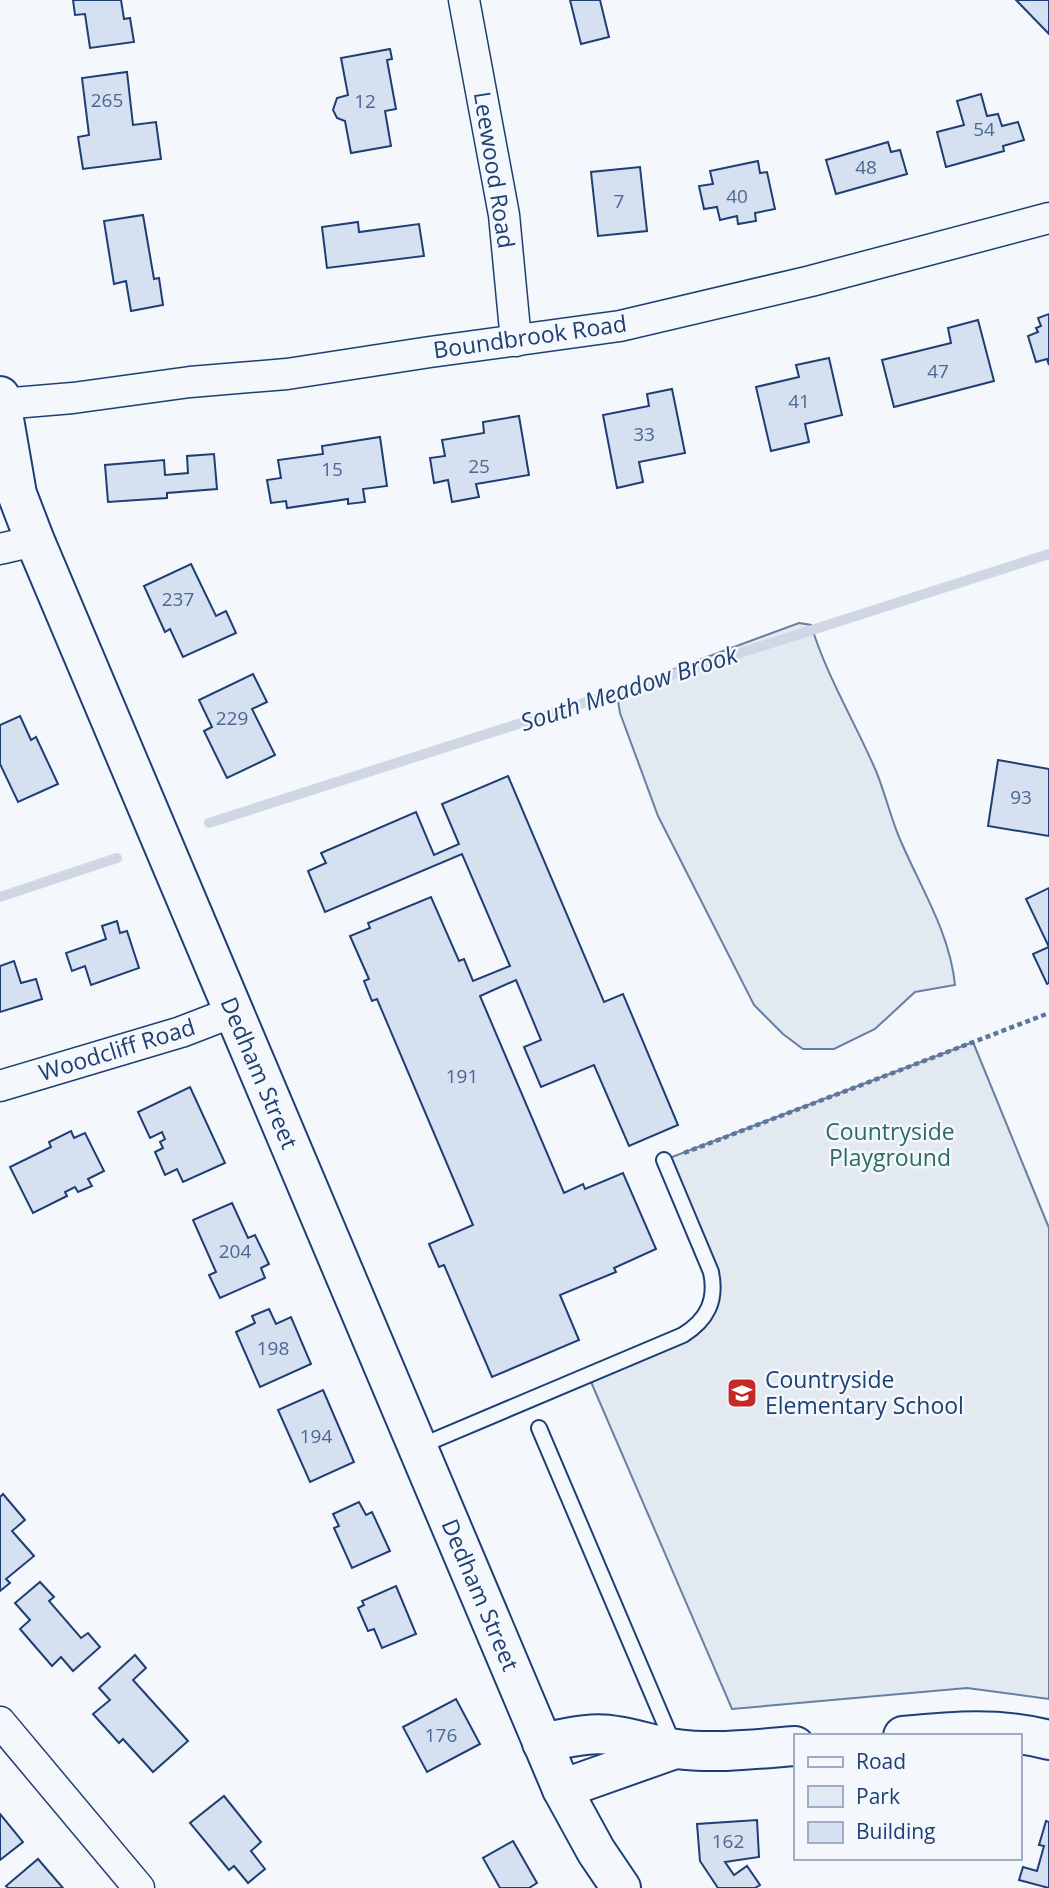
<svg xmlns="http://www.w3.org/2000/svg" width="1049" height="1888" font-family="'Open Sans',sans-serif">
<rect width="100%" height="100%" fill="#f4f7fb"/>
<g fill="#e3e9f0" stroke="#687fa3" stroke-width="2">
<path d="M799 623 811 625C827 677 855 722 876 771 885 793 890 815 899 837 919 885 950 932 955 985L915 992 875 1029 834 1049H803L783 1034 754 1005 658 816 620 713 618 701 634 684Z"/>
<polygon points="973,1042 1049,1228 1049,1699 967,1688 732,1709 588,1375 696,1327 714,1287 664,1160"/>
</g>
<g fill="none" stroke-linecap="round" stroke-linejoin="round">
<g stroke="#cfd7e4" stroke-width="10">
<polyline points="209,823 1049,554"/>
<polyline points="0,897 117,858"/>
</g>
</g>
<g fill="#d5e0f0" stroke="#1d3f73" stroke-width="2">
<polygon points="73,0 121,0 124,19 130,18 134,42 90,48 85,14 75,15"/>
<polygon points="570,0 600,0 609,37 581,44"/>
<polygon points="1016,0 1049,0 1049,34"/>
<polygon points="390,49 392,59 387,60 396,109 385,111 391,146 351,153 345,121 337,118 333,110 337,98 348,95 341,58"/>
<polygon points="127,72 133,125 156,122 161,159 83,169 78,137 89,135 82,78"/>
<polygon points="981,94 987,116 998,114 1002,126 1018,122 1024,140 1003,146 1004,151 946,167 937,132 964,125 957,101"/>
<polygon points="888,142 891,152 900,150 907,174 836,194 826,160"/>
<polygon points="758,161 760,173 767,172 775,209 755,213 756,221 738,224 737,216 720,220 717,207 704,209 699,186 713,184 710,171"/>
<polygon points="640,167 647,231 598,236 591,172"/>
<polygon points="143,215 154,279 159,278 163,305 131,311 126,281 114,284 104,221"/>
<polygon points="358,222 359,232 419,224 424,256 327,268 322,227"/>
<polygon points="1049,314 1049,365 1047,359 1036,362 1028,336 1038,332 1036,328 1041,326 1038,318"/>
<polygon points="978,320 994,381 894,407 882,360 951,343 948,328"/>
<polygon points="829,358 842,415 805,424 809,442 771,451 756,387 799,377 796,365"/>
<polygon points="672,389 685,453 639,462 643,482 617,488 603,415 649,406 647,394"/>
<polygon points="519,416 529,475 476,484 479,497 452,502 448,480 434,483 430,458 445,456 442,440 484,433 483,422"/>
<polygon points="380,437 387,486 363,489 365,502 348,504 348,499 287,508 286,501 271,503 267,480 281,478 278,460 323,454 322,446"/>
<polygon points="214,454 217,489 167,493 167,498 108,502 105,465 164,460 165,475 188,473 187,456"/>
<polygon points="191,564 216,616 226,611 236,633 183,657 170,629 165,632 144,586"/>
<polygon points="253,674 267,702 252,709 275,755 227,778 204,731 212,727 199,700"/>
<polygon points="20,716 31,740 36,737 58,784 18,802 0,764 0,725"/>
<polygon points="998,760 1049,769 1049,836 988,826"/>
<polygon points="508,776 604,1002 623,994 678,1125 629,1146 594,1065 541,1087 524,1047 541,1040 516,980 480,996 564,1193 583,1184 585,1189 623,1173 656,1249 614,1268 616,1272 560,1295 579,1340 492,1377 444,1265 439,1267 429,1244 473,1225 377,999 372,1001 364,981 369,979 350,936 370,928 368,923 431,897 459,961 464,959 473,981 510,966 462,854 325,912 308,871 326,863 321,853 416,812 434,855 459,844 442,804"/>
<polygon points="1049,888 1049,983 1047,984 1033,954 1049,947 1026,899"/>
<polygon points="117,921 120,933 127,931 139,968 91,985 85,966 72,971 66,953 106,939 102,926"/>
<polygon points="14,961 21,983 36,979 42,999 0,1012 0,966"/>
<polygon points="190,1087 225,1163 183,1182 177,1169 165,1175 155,1152 163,1148 160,1142 165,1139 162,1132 150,1138 138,1112"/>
<polygon points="71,1131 74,1138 85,1133 104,1171 88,1179 92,1186 78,1192 75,1187 65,1192 67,1196 33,1213 10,1167 51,1147 49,1142"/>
<polygon points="232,1203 248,1238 255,1235 269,1264 261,1268 265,1278 220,1298 209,1275 216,1272 193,1220"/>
<polygon points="269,1309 276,1324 291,1317 311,1364 260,1387 236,1332 255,1323 252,1316"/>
<polygon points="323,1390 354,1462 310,1482 278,1410"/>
<polygon points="3,1494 25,1520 12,1531 34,1556 6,1579 10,1583 0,1591 0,1497"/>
<polygon points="359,1502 366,1515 372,1512 390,1551 352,1568 334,1528 339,1526 333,1514"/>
<polygon points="40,1582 54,1597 49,1601 81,1638 88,1633 100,1647 73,1671 61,1657 52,1666 20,1629 30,1620 15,1603"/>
<polygon points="396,1586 416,1634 382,1648 374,1629 368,1631 358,1608 364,1605 362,1601"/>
<polygon points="135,1655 146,1668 133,1680 188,1741 153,1772 123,1739 119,1743 93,1714 110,1700 99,1688"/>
<polygon points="456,1699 480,1744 427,1772 403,1727"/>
<polygon points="224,1796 261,1842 251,1851 265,1869 248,1883 234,1866 229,1870 190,1823"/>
<polygon points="0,1814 23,1842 0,1860"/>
<polygon points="757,1820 759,1857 725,1862 734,1875 747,1866 760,1885 755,1888 718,1888 700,1861 697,1824"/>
<polygon points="1046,1821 1049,1822 1049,1888 1019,1880 1023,1867 1037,1871 1044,1846 1039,1845"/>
<polygon points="513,1841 537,1883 529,1888 500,1888 483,1858"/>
<polygon points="38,1859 63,1888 8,1888 6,1886"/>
</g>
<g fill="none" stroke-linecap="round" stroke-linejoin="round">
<g stroke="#1d3f73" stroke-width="18">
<g id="service">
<polyline points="539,1428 673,1743"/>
<path d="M418 1447 683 1335C707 1320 717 1301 711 1272L664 1160"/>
</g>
</g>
<g stroke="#1d3f73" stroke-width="33">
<g id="minor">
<polyline points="464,0 504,215 516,341"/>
<polyline points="1,404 73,398 190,382 287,374 430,352 620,326 811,281 1049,218"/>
<polyline points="0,549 35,541"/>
<polyline points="0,1086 181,1032 233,1012"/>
<polyline points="0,1722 139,1888"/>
</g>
</g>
<g stroke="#1d3f73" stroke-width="42">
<g id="secondary">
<polyline points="0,396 17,494 35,541 562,1789 596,1851 621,1888"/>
<path d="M903 1736C953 1731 1000 1727 1049 1740"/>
<path d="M542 1743C567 1738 591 1731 617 1736 637 1739 656 1746 676 1749 715 1754 756 1749 795 1746"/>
<polyline points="562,1789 675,1749"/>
</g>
</g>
<polyline stroke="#5e769c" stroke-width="4.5" stroke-dasharray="5 3.5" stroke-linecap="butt" points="684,1153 1049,1013"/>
<use href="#service" stroke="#f4f7fb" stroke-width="14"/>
<use href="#minor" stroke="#f4f7fb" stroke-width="30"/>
<use href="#secondary" stroke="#f4f7fb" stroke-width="38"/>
</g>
<defs>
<g id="school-square" transform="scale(1.575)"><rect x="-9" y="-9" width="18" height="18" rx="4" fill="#c62828" stroke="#f4f7fb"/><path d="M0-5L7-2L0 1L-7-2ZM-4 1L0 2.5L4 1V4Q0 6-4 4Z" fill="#fff"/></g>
</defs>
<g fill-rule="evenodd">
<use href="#school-square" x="742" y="1393"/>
</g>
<g text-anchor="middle" stroke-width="5" stroke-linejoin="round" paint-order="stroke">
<g font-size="19" fill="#4b6792">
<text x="107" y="107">265</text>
<text x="365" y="108">12</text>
<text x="984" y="136">54</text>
<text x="866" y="174">48</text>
<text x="737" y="203">40</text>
<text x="619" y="208">7</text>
<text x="938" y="378">47</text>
<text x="799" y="408">41</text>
<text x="644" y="441">33</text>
<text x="479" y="473">25</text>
<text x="332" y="476">15</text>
<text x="178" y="606">237</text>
<text x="232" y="725">229</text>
<text x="1021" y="804">93</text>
<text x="462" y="1083">191</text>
<text x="235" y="1258">204</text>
<text x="273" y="1355">198</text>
<text x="316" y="1443">194</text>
<text x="441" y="1742">176</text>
<text x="728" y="1848">162</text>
</g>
<g font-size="23" fill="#1d3f73" stroke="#f4f7fb">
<text transform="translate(494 170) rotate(81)" y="8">Leewood Road</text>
<text transform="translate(530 337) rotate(-8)" y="8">Boundbrook Road</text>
<text transform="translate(117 1050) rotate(-17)" y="8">Woodcliff Road</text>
<text transform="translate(259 1073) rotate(67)" y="8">Dedham Street</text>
<text transform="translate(480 1595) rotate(67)" y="8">Dedham Street</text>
</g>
<g font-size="23" fill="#2c6c60" stroke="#f4f7fb">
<text x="890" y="1140">Countryside<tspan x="890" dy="26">Playground</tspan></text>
</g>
<g font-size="23" fill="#1d3f73" stroke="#f4f7fb" text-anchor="start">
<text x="765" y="1388">Countryside<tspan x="765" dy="26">Elementary School</tspan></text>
</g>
<g font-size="24" font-style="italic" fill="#1d3f73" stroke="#f4f7fb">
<text transform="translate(629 689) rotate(-18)" y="8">South Meadow Brook</text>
</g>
</g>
<rect x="794" y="1734" width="228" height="126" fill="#f4f7fb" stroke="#9eadc5" stroke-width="2"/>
<rect x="808" y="1757" width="35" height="10" fill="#f4f7fb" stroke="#9eadc5" stroke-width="2"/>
<text x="856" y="1769" font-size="21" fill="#1d3f73">Road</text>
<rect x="808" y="1786" width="35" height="21" fill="#e3e9f0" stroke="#9eadc5" stroke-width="2"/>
<text x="856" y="1804" font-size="21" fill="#1d3f73">Park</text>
<rect x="808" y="1822" width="35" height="21" fill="#d5e0f0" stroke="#9eadc5" stroke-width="2"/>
<text x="856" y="1839" font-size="21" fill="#1d3f73">Building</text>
</svg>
